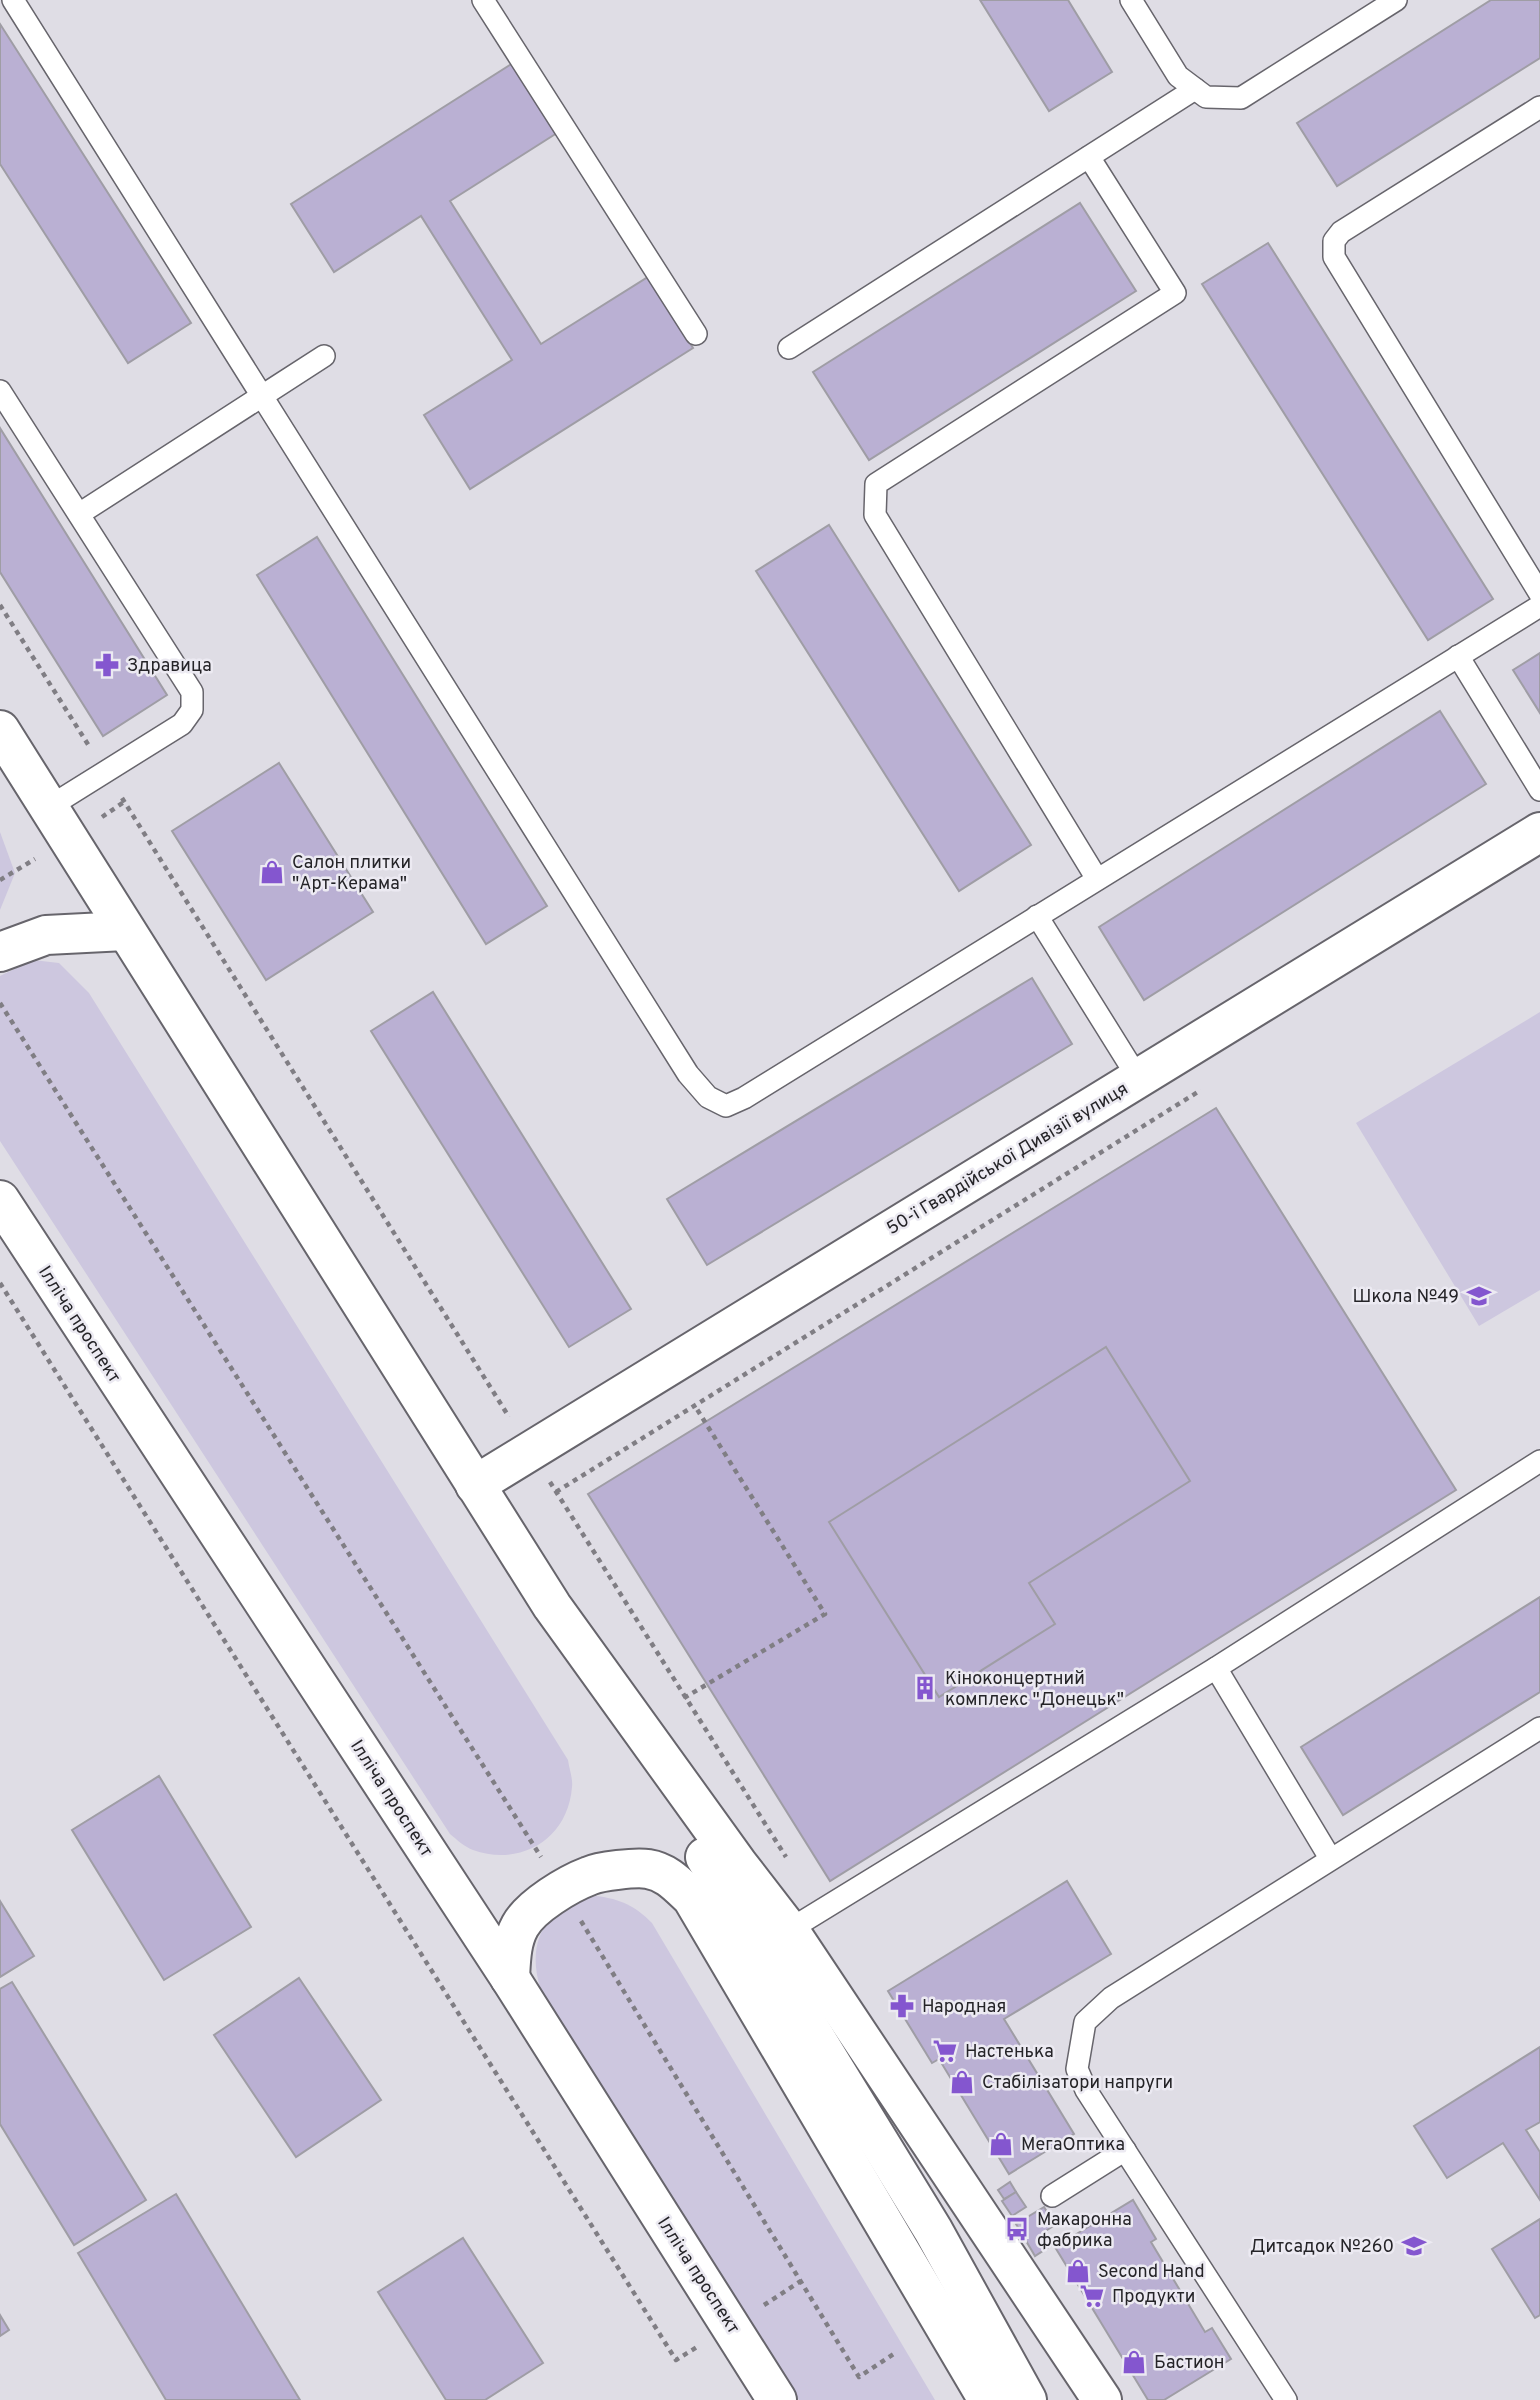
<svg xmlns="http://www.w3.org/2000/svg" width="1540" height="2400" font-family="Overpass,sans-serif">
<rect width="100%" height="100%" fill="#dfdde5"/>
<g fill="#cdc7df">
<polygon points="0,832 15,873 0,910"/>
<path d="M33 960 59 963 89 993 568 1760C569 1768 573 1778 572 1787 568 1839 521 1867 473 1850 465 1847 457 1840 450 1834L0 1141V976Z"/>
<polygon points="1540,1012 1540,1290 1479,1326 1356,1123"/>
<path d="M596 1896C621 1899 635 1906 652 1923L935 2400H799L541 1991C525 1940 545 1907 596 1896Z"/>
</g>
<g fill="#bab0d3" stroke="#9f9da5" stroke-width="2">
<polygon points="980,0 1068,0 1112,72 1049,111"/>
<polygon points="1491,0 1540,0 1540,58 1337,186 1297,123"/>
<polygon points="0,24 191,323 128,363 0,164"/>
<polygon points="513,63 557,133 450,201 541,344 648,277 693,348 470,489 424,415 512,360 421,216 334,272 291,204"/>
<polygon points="1080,203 1136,291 869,460 813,372"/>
<polygon points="1268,243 1493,599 1428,640 1202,284"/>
<polygon points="0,428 167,695 103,736 0,572"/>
<polygon points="829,525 1031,845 959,891 756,571"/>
<polygon points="317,537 547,906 486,944 257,575"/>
<polygon points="1540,653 1540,713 1513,670"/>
<polygon points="1440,711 1486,784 1144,1000 1099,927"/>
<polygon points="279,763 373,912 266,980 172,831"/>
<polygon points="1032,978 1072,1044 707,1265 667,1199"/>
<polygon points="433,992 631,1309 569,1347 371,1031"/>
<polygon points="1216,1108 1456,1490 830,1881 588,1494"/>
<polygon points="1106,1347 1190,1481 1029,1583 1055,1624 939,1697 829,1522"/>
<polygon points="1540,1597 1540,1692 1343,1815 1301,1747"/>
<polygon points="159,1776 251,1927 164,1980 72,1830"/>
<polygon points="1067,1881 1111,1954 1004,2019 1074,2134 1009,2174 939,2059 932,2063 888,1991"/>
<polygon points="0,1901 34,1956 0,1977"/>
<polygon points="299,1978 381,2100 296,2157 214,2035"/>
<polygon points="12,1982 146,2200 74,2245 0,2124 0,1989"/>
<polygon points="1540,2047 1540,2122 1526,2130 1540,2152 1540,2200 1503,2143 1447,2178 1414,2126"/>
<polygon points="1010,2182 1016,2192 1004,2199 998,2190"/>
<polygon points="1016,2192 1026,2207 1012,2216 1002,2201"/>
<polygon points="176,2194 300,2400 166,2400 78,2253"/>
<polygon points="1133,2200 1156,2239 1151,2242 1205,2332 1212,2328 1231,2359 1164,2400 1148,2400 1055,2247"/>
<polygon points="1044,2207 1055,2225 1044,2232 1052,2245 1035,2256 1016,2224"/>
<polygon points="1540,2219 1540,2315 1535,2318 1492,2249"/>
<polygon points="463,2238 543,2363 485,2400 446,2400 378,2292"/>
<polygon points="0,2315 9,2330 0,2336"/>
</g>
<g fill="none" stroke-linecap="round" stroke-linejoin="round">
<g stroke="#67656c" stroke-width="24">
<g id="service">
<polyline points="13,0 688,1074 708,1097 726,1106 744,1098 1540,606"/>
<polyline points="483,0 696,334"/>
<polyline points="1131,0 1178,76 1206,97 1241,98 1396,0"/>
<polyline points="1540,107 1341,232 1334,241 1334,257 1540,594"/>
<polyline points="1089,157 1175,293 876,484 875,515 1097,879"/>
<polyline points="789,348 1195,89"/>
<polyline points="0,391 192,692 192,710 182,724 49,807"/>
<polyline points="79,514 324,356"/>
<polyline points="1458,656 1540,790"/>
<polyline points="1037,916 1138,1078"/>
<polyline points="1216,1668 1330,1858"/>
<polyline points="789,1930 1216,1668 1540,1461"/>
<polyline points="1052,2196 1125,2150"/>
<polyline points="1286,2400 1086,2090 1077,2069 1085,2022 1111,1998 1540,1728"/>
</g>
</g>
<g stroke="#67656c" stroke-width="42">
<polyline id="minor" points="475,1485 1540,832"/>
</g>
<g stroke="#67656c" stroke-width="42">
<polyline id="tertiary" points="0,952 46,935 125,931"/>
</g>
<g stroke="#67656c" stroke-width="42">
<g id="secondary">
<polyline points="0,730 552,1606 738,1864 789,1930 1102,2400"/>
<polyline points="0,1200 510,1978 777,2400"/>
<polyline points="705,1857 933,2230 1027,2400"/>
<path d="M510 1978C511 1961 511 1942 520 1926 531 1906 568 1884 589 1876 600 1871 636 1867 648 1869 667 1872 678 1885 692 1898L988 2400"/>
</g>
</g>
<g stroke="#807e84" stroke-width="4.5" stroke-dasharray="5 5" stroke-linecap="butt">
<polyline points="0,605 89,746"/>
<polyline points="122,798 509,1417"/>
<polyline points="102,817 124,802"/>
<polyline points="0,880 35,859"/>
<polyline points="0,1003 541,1857"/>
<polyline points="0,1283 676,2360 697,2347"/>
<polyline points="550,1482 786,1857"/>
<polyline points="556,1492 1201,1090"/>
<polyline points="684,1698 825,1614 695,1406"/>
<polyline points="581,1921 859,2377 895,2353"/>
<polyline points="764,2305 801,2281"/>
</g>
<use href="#service" stroke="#fff" stroke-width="21"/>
<use href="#minor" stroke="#fff" stroke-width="38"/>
<use href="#tertiary" stroke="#fff" stroke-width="38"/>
<use href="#secondary" stroke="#fff" stroke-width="38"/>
</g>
<defs>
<g id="pharmacy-bare" transform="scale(1.89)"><path d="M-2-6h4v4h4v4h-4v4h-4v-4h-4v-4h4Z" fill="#8456cf" stroke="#eceaf2" stroke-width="2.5" paint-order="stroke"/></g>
<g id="shop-bare" transform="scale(1.89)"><path d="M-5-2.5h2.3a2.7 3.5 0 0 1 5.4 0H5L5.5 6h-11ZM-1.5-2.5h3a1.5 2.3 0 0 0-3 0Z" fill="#8456cf" stroke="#eceaf2" stroke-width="2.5" paint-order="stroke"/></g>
<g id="school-bare" transform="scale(1.89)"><path d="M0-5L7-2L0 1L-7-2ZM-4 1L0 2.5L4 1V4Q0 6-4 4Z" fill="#8456cf" stroke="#eceaf2" stroke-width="2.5" paint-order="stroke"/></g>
<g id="building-bare" transform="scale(1.89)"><path d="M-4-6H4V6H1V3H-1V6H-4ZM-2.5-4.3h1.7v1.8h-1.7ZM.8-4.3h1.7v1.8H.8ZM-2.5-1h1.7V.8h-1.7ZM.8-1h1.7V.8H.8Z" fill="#8456cf" stroke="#eceaf2" stroke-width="2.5" paint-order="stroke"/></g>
<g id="supermarket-bare" transform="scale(1.89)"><path d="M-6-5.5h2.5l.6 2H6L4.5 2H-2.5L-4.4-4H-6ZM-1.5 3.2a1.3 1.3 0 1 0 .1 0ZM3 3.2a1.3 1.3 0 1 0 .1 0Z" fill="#8456cf" stroke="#eceaf2" stroke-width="2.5" paint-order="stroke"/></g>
<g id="bus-bare" transform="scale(1.89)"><path d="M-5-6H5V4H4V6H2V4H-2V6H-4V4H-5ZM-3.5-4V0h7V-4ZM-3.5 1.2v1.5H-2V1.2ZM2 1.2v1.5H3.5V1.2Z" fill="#8456cf" stroke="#eceaf2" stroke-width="2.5" paint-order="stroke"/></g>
</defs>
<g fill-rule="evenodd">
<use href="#pharmacy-bare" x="107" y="665"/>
<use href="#shop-bare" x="272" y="872"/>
<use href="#school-bare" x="1479" y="1296"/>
<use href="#building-bare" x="925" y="1688"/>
<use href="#pharmacy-bare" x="902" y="2006"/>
<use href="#supermarket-bare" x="945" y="2051"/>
<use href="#shop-bare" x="962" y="2082"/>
<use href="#shop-bare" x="1001" y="2144"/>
<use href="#bus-bare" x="1017" y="2229"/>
<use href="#school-bare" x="1414" y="2246"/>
<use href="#shop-bare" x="1078" y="2271"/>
<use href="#supermarket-bare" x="1092" y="2296"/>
<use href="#shop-bare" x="1134" y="2362"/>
</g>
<g text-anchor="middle" stroke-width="5" stroke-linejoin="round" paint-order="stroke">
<g font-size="18" fill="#252428" stroke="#eceaf2" text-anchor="start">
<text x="127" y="671">Здравица</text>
<text x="292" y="868">Салон плитки<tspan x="292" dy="21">"Арт-Керама"</tspan></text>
<text x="1459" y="1302" text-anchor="end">Школа №49</text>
<text x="945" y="1684">Кіноконцертний<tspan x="945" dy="21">комплекс "Донецьк"</tspan></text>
<text x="922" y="2012">Народная</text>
<text x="965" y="2057">Настенька</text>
<text x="982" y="2088">Стабілізатори напруги</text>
<text x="1021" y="2150">МегаОптика</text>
<text x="1037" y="2225">Макаронна<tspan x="1037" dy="21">фабрика</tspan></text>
<text x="1394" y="2252" text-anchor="end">Дитсадок №260</text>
<text x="1098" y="2277">Second Hand</text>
<text x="1112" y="2302">Продукти</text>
<text x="1154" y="2368">Бастион</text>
</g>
<g font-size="18" fill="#252428" stroke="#eceaf2">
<text transform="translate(1007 1158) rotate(-31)" y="6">50-ї Гвардійської Дивізії вулиця</text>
<text transform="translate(80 1324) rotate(57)" y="6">Ілліча проспект</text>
<text transform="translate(392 1798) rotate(57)" y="6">Ілліча проспект</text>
<text transform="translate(699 2275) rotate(57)" y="6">Ілліча проспект</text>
</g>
</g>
</svg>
